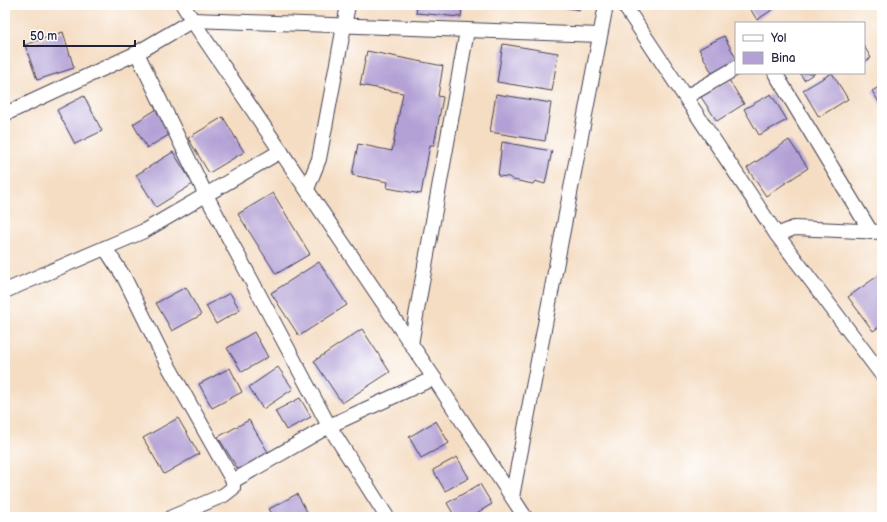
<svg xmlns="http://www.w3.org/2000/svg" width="887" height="522" font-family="'Balsamiq Sans',sans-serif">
<rect width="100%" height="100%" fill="#fff"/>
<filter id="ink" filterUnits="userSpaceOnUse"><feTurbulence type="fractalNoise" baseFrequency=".025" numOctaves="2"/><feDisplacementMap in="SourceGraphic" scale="8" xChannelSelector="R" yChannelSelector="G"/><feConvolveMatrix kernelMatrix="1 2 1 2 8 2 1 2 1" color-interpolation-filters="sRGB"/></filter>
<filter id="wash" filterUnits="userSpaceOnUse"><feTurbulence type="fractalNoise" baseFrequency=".012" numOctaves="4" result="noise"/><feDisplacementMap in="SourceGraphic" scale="16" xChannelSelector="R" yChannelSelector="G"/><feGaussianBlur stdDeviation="0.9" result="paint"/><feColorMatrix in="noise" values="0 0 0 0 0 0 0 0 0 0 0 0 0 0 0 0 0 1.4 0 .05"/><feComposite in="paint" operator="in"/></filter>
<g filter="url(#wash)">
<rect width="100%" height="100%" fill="#f5ddc3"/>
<g id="blocks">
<g fill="#b3a1d6">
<polygon points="417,5 462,5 461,17 416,13"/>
<polygon points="548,5 580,5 580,10"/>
<polygon points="748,5 779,5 757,20"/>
<polygon points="63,32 74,68 37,80 25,45"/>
<polygon points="724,36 736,58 736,60 712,73 699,49"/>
<polygon points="503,44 558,53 552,91 497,82"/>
<polygon points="864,46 871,58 864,62"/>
<polygon points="367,51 443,66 438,96 443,97 434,145 430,145 421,194 387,188 388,182 352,175 358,144 392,151 403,93 360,85"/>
<polygon points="800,73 815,73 804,80"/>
<polygon points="832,73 848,99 819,117 803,90"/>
<polygon points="729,80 744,104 717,121 701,97"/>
<polygon points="882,85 882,107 872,91"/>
<polygon points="496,94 551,103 545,141 490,132"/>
<polygon points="771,94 787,120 759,135 744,109"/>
<polygon points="84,96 102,131 75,144 57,110"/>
<polygon points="157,109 172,133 147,148 133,124"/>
<polygon points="223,117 244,152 209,173 188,138"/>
<polygon points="789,140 808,168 766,196 747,168"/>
<polygon points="502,142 552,151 545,184 535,181 533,184 513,180 509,177 498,176"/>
<polygon points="173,152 193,184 156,207 136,175"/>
<polygon points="273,193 310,254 276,274 238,214"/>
<polygon points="319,262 347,305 299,336 271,293"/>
<polygon points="882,273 882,325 873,331 848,297"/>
<polygon points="186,287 201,315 172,331 156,303"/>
<polygon points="230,293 240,310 216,324 206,306"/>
<polygon points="362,329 390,372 342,403 314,361"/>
<polygon points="254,332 268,357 242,372 227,348"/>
<polygon points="278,367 293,389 263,409 249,387"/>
<polygon points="230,368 242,392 212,408 199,384"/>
<polygon points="300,398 311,417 286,430 275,411"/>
<polygon points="178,418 199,454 164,474 143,438"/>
<polygon points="249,420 269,454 239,471 218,437"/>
<polygon points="436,421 449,443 421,458 409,437"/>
<polygon points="457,457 469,478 445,491 433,470"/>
<polygon points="480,484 492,504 470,517 455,517 447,503"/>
<polygon points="297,494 310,517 274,517 269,509"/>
</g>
</g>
</g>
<g filter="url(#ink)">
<use href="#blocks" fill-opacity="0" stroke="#423e4f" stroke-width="1"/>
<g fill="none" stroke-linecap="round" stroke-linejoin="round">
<g stroke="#423e4f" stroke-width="16">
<g id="minor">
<polyline points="183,5 196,26 434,378 525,517"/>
<polyline points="624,5 777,235 882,375"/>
<polyline points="137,53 206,195 329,426 387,517"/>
<polyline points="775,73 871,232"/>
<polyline points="686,97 736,68"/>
<polyline points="5,114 137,53 193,20 600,35"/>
<polyline points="307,189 319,159 348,5"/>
<polyline points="777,235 794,228 882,232"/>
<polyline points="105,248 124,277 165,360 233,481 233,488 224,495 172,517"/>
<polyline points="5,291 144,231 281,151"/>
<polyline points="411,344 467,31"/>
<polyline points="233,481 329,426 434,378"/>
<polyline points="512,497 606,5"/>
</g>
</g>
<use href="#minor" stroke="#fff" stroke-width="14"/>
</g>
</g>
<rect width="887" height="522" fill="none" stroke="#fff" stroke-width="20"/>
<rect x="735" y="22" width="130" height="52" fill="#ffffff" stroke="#a7a7b1"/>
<rect x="743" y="35" width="20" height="6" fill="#ffffff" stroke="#a7a7b1"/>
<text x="771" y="42" font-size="12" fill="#22223b">Yol</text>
<rect x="743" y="52" width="20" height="12" fill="#b3a1d6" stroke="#a7a7b1"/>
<text x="771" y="62" font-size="12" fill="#22223b">Bina</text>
<path d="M24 40v6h111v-6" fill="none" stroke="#22223b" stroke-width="2"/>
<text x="30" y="40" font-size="12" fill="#22223b" stroke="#ffffff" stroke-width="3" paint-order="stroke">50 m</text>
</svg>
